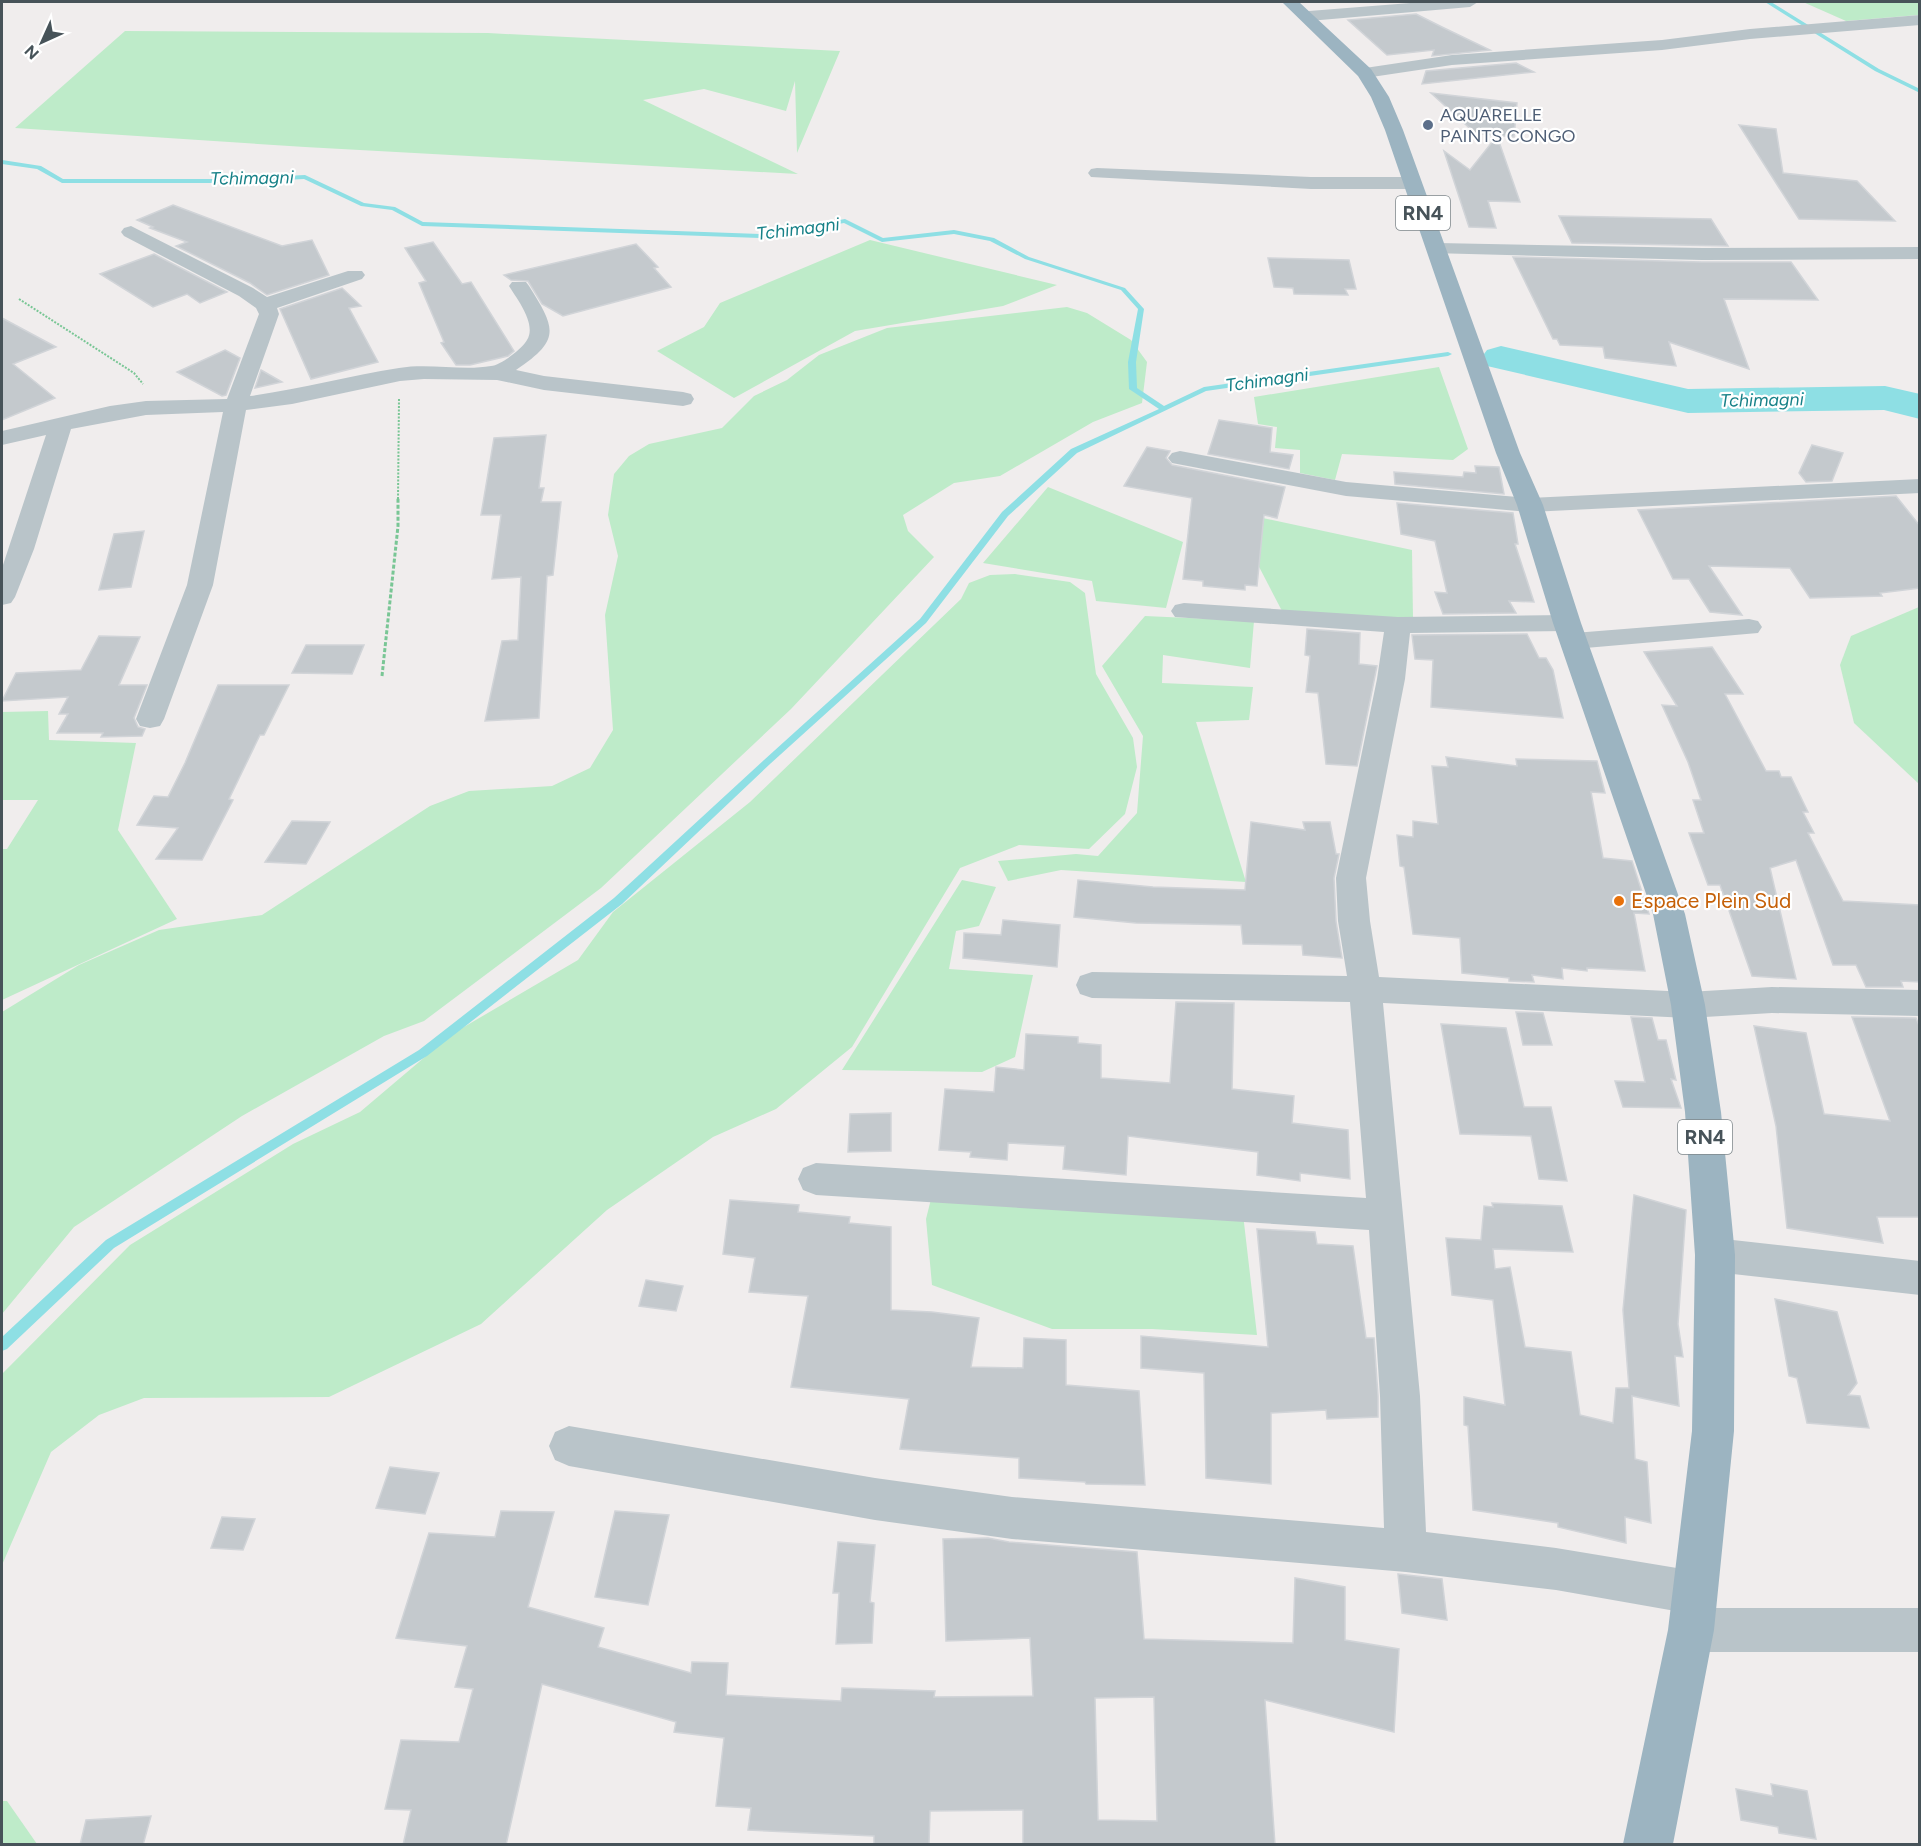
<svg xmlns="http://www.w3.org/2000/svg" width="1921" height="1846" font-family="Figtree,sans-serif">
<rect width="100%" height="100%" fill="#f0eded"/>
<g fill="#beebc9">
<polygon points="1803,2 1919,2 1919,15 1846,21"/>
<polygon points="125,31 488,33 840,51 797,153 795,81 786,111 704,89 643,100 798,174 305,147 15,128"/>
<polygon points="870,240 1057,285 1003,306 855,331 734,398 657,351 704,327 720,303"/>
<polygon points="1067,307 1087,313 1131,340 1147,362 1142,403 1093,422 1000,476 954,483 903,515 908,531 934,557 791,709 601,888 424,1021 384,1036 242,1116 74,1227 2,1314 2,1012 79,965 159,930 262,915 430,806 469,791 552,786 590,768 613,730 605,615 618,556 608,515 614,474 629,456 649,444 722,428 754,396 787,380 819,355 887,328"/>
<polygon points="1439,367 1468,449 1453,460 1342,454 1335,480 1300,473 1300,450 1275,448 1277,427 1258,424 1254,397"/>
<polygon points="1048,487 1183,542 1166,608 1096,601 1092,581 983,563"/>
<polygon points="1230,511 1412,550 1413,619 1282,611"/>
<polygon points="1015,574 1070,582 1085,593 1096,674 1133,738 1137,767 1125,814 1089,849 1019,845 960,868 852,1047 776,1109 713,1137 607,1210 481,1324 329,1397 144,1398 99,1415 51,1452 2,1565 2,1374 130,1245 293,1144 360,1112 452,1034 578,960 613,912 750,802 961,599 969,583 990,575"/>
<polygon points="1919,607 1919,784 1854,723 1840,665 1851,636"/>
<polygon points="1145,616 1254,621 1250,668 1163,655 1162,683 1253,687 1249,720 1196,722 1246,882 1061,870 1008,881 998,861 1076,854 1098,856 1137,813 1143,736 1102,666"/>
<polygon points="48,711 49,740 136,743 118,830 177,919 2,1000 2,849 7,849 38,800 2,800 2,712"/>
<polygon points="962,880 996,887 979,926 956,931 949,969 1033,975 1015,1057 982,1072 842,1070"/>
<polygon points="932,1195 1243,1214 1257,1335 1152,1329 1052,1329 932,1285 926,1219"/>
<polygon points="2,1801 7,1801 37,1844 2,1844"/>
</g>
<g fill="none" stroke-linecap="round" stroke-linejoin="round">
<g fill="#8edfe4" fill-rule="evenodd">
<polygon points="1765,2 1771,2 1879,69 1920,89 1920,93 1875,71"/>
<polygon points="2,160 41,166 63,179 222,179 305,175 364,203 395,207 423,222 760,234 845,219 883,238 954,230 994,238 1029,257 1125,288 1144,309 1136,362 1137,388 1164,406 1204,387 1448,352 1452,354 1448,356 1206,391 1077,453 1008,516 926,623 770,764 622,904 427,1056 114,1248 7,1349 2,1351 2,1337 106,1240 419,1050 614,898 764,760 920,619 1002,512 1071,449 1159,409 1129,389 1128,362 1138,309 1121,290 1025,259 990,241 954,234 882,242 844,223 760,238 422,226 392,210 361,206 304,179 222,183 62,183 37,169 2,164"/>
</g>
<polygon fill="#8edfe4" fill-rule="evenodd" points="1501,346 1688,389 1885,386 1920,394 1920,419 1884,410 1688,413 1487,366 1481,358 1487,350"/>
</g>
<g fill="#c4c9cd" stroke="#d1d4d8" stroke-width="1.5" fill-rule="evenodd">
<polygon points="1416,14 1442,27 1490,50 1432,56 1434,50 1387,55 1348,20"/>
<polygon points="1516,63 1534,72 1422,84 1426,71"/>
<polygon points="1431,93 1517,103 1514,137 1475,133"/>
<polygon points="1739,125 1776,129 1783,173 1857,181 1895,221 1799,219"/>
<polygon points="1497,136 1520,202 1488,201 1496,228 1469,227 1444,151 1470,170"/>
<polygon points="173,205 282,246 312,240 329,275 267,295 250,283 176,246 187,242 150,228 153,227 137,220"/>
<polygon points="1559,216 1711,219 1728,246 1572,243"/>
<polygon points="433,242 462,284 471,282 514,351 508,356 470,365 456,365 441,343 444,342 419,283 426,281 405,248"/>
<polygon points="636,244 658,267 654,268 671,287 563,316 542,304 528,281 511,280 504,275"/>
<polygon points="154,254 227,292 200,303 187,294 153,307 100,274"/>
<polygon points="1513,257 1702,262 1791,262 1818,300 1724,299 1749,369 1669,342 1676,366 1605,358 1603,347 1560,345 1557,339 1553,339"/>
<polygon points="1268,258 1349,260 1356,289 1345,289 1348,295 1294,294 1293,288 1274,287"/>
<polygon points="342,288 361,306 349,308 378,362 311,379 280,309"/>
<polygon points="2,318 56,347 13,364 55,398 2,420"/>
<polygon points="225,350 240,358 226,395 222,396 177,372"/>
<polygon points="261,370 282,382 255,388"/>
<polygon points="1219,420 1272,428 1270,452 1293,455 1289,469 1208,454"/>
<polygon points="546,435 539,488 544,488 541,502 561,502 553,575 547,576 539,718 485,721 502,641 518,640 521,577 492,579 501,515 481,515 494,438"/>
<polygon points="1812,445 1843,453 1832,481 1806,482 1799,473"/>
<polygon points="1147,447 1170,451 1166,458 1172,465 1285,487 1277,518 1264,515 1257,586 1245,585 1245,590 1203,586 1203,581 1183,579 1192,498 1124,486"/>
<polygon points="1475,466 1499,467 1504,494 1395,484 1394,472 1463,477 1464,472 1476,473"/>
<polygon points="1896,496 1920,526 1920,588 1880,593 1882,596 1810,598 1790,568 1709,566 1742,615 1710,612 1689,579 1673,579 1638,510"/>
<polygon points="1397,503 1513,513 1518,544 1515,544 1534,602 1509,601 1516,613 1443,614 1435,592 1447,593 1435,541 1401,534"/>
<polygon points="144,531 131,587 99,590 114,534"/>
<polygon points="1307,629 1360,633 1359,664 1377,666 1357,766 1326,764 1318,693 1306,692 1310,656 1305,655"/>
<polygon points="1527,634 1539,658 1546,658 1553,670 1563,718 1431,707 1433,660 1415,659 1412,635"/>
<polygon points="99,636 140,637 119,685 147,685 134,718 138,727 145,729 142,736 101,737 103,733 57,733 68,714 59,714 68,697 2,701 16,673 81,670"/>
<polygon points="306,645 364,645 352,674 292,673"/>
<polygon points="1712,647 1743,694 1725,694 1766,771 1779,771 1781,777 1791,777 1808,812 1803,812 1814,833 1808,833 1843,901 1920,905 1920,982 1901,981 1903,987 1866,987 1856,965 1833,965 1796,860 1770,868 1796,979 1752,976 1720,885 1708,885 1689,833 1704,833 1693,800 1701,800 1688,762 1662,705 1677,706 1644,652"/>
<polygon points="218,685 289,685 264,735 260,735 229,799 233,800 202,860 156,859 178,828 137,825 154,796 168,797 185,763"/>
<polygon points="1446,757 1517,766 1516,759 1597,761 1605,793 1591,792 1603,858 1632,861 1649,914 1634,913 1645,971 1587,968 1587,971 1562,968 1563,979 1532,975 1534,982 1509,981 1509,978 1462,973 1460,938 1413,934 1404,867 1400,866 1397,835 1413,837 1413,821 1438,824 1432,766 1448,767"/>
<polygon points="292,821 330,822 306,864 265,862"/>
<polygon points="1251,822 1305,830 1303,822 1330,822 1336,854 1339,854 1334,878 1336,921 1342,958 1303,955 1302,945 1243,944 1241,925 1136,923 1074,917 1078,880 1153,887 1245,890"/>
<polygon points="1003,920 1060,925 1057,967 963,958 964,933 1001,935"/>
<polygon points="1176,1002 1234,1003 1232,1089 1294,1096 1292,1123 1348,1130 1350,1179 1300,1173 1300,1181 1257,1175 1258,1152 1128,1136 1126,1175 1063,1169 1065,1146 1008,1143 1007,1160 970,1157 971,1152 939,1150 945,1089 994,1092 996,1067 1024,1070 1026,1034 1078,1037 1078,1043 1101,1045 1101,1078 1170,1083"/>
<polygon points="1516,1012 1543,1013 1552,1045 1523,1045"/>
<polygon points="1631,1017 1652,1018 1658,1040 1666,1040 1676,1080 1671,1079 1681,1108 1623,1107 1615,1081 1645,1082"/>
<polygon points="1852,1017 1916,1018 1920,1028 1920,1217 1877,1217 1883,1243 1787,1228 1776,1126 1754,1026 1806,1033 1824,1114 1890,1121"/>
<polygon points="1441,1024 1506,1028 1524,1107 1551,1107 1567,1181 1539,1179 1531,1136 1460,1134"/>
<polygon points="891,1113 891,1151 848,1152 850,1114"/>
<polygon points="1634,1195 1686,1210 1678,1324 1683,1357 1675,1356 1679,1406 1632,1396 1635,1459 1647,1462 1651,1523 1625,1517 1626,1543 1558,1527 1558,1523 1473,1510 1468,1426 1464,1425 1464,1397 1505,1405 1493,1300 1452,1295 1446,1238 1481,1240 1484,1206 1493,1207 1492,1203 1562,1206 1573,1252 1493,1249 1495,1269 1510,1267 1525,1347 1571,1352 1580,1415 1613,1423 1616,1388 1629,1388 1623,1310"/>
<polygon points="730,1200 799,1205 798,1212 850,1217 849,1223 891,1227 891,1310 932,1312 979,1318 971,1367 1023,1368 1024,1338 1066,1340 1066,1385 1139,1391 1145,1485 1086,1484 1085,1482 1019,1478 1019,1458 900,1449 909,1399 791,1387 808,1296 749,1292 755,1258 723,1254"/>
<polygon points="1257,1229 1315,1232 1317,1244 1353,1246 1366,1338 1374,1338 1378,1396 1378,1417 1327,1419 1326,1410 1271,1413 1271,1484 1206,1478 1204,1373 1141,1368 1141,1336 1268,1347"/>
<polygon points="646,1280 683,1286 676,1311 639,1306"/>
<polygon points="1775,1299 1837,1312 1857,1383 1848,1395 1860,1396 1869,1428 1807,1423 1797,1378 1789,1376"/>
<polygon points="390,1467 439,1473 425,1514 376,1508"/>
<path d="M501 1511 554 1512 528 1607 604 1628 598 1647 691 1673 692 1662 728 1663 726 1695 841 1701 842 1688 935 1691 934 1697 1033 1696 1030 1638 946 1641 943 1539 988 1538 1009 1542 1137 1552 1144 1639 1293 1643 1295 1578 1345 1587V1640L1399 1649 1394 1732 1265 1700 1275 1845H1023V1810L930 1811 929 1845H874V1836L748 1830 751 1808 716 1806 724 1738 674 1732 676 1722 542 1684 506 1845H403L411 1810 385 1809 401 1740 459 1742 473 1689 455 1687 467 1646 396 1638 429 1533 495 1537ZM1154 1697 1157 1821 1098 1820 1095 1698Z"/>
<polygon points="615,1511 669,1515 648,1605 595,1597"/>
<polygon points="222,1517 255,1519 243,1550 211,1548"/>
<polygon points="838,1542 875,1545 870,1602 874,1603 872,1643 836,1644 839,1593 833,1593"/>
<polygon points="1398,1574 1442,1579 1447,1620 1402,1613"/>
<polygon points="1771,1784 1807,1791 1816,1839 1779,1833 1778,1827 1741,1820 1736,1789 1773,1796"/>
<polygon points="151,1816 143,1845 80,1845 86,1820"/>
</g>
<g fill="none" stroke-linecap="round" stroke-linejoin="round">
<g stroke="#79c695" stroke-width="2" stroke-dasharray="2 1.5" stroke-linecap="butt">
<polyline points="19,299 134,373 143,384"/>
<polyline points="398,499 399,399"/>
</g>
<polyline stroke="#79c695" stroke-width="3" stroke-dasharray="4 2" stroke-linecap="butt" points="382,676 398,526 398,498"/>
<g fill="#b9c4c9" fill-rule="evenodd">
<polygon points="1423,2 1478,2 1470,7 1309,21 1301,16 1309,11"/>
<polygon points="1920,15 1920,25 1750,39 1662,50 1452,65 1365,78 1357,73 1365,68 1452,55 1662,40 1750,29"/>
<polygon points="1097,168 1311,177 1413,177 1419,179 1422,183 1419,187 1413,189 1311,189 1091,177 1088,173 1091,169"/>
<path d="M131 226 253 288 267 297 348 271H362L365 275 362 279 277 308 279 314 250 396C300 389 349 376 399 368 429 363 463 371 491 366 501 365 522 349 527 340 537 324 517 299 509 286L512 282H526L529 286C556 329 561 340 516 370L544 376 683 392 691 394 694 399 691 404 683 406 544 390 497 380 424 379 400 381 292 404 246 410 213 585 164 719 160 726 150 728 140 726 136 719 187 585 223 412 146 415 71 429 34 549 15 597 11 603 2 605V568L46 435 2 445V431L110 406 146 401 227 399 259 314 256 308 239 296 124 236 121 232 124 228Z"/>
<polygon points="1438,243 1702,248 1920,247 1920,259 1702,260 1431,253 1428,249 1431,245"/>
<polygon points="1180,451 1346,482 1530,498 1920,479 1920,493 1530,512 1346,496 1172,463 1168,458 1172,453"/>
<polygon points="1184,603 1398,617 1567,615 1576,617 1580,623 1576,629 1567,631 1410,633 1405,679 1366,878 1370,921 1379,977 1688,992 1772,987 1920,990 1920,1016 1772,1013 1688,1018 1383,1003 1420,1396 1426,1532 1556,1548 1695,1571 1710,1578 1717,1593 1711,1608 1920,1608 1920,1652 1691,1652 1675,1646 1669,1630 1675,1614 1681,1612 1556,1590 1406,1572 1012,1539 875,1520 569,1466 555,1460 549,1446 555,1432 569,1426 875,1478 1012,1497 1384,1528 1380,1396 1369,1230 816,1195 803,1190 798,1179 803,1168 816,1163 1366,1198 1350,1002 1092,998 1080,994 1076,985 1080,976 1092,972 1347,976 1338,921 1336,878 1377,679 1384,632 1175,617 1171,611 1175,605"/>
<polygon points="1749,619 1758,621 1762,627 1758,633 1574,649 1565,647 1561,641 1565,635 1574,633"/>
<polygon points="1715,1238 1920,1261 1920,1295 1715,1272 1702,1267 1696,1255 1702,1243"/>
</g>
<polygon fill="#9cb4c1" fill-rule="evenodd" points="1282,2 1299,2 1371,69 1389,97 1403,130 1520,453 1543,505 1581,623 1685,914 1705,1005 1721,1112 1735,1255 1734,1431 1714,1630 1673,1844 1623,1844 1668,1630 1692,1431 1695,1255 1685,1112 1671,1005 1653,914 1553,623 1517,505 1496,453 1385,130 1371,97 1358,76"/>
</g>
<circle fill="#5c6f8a" stroke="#fff" stroke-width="2" cx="1428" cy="125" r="6"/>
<circle fill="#e8710a" stroke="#fff" stroke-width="2" cx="1619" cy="901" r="6"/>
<g text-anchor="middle" stroke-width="4.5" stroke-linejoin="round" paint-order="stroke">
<g font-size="18" fill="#4e5e75" stroke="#fff" text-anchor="start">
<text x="1440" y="121">AQUARELLE<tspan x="1440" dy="21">PAINTS CONGO</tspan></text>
</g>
<g font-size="18" font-style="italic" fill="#168087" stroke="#fff">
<text transform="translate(252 178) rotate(-1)" y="6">Tchimagni</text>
<text transform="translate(798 229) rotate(-7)" y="6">Tchimagni</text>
<text transform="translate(1267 380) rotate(-8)" y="6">Tchimagni</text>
<text transform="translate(1762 400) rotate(-1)" y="6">Tchimagni</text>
</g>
<g fill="#fff" stroke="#7e878b" stroke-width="1.5">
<rect x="1396" y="196" width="54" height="34" rx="4.5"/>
<rect x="1678" y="1120" width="54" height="34" rx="4.5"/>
</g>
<g font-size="20" font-weight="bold" fill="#475359">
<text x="1423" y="220">RN4</text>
<text x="1705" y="1144">RN4</text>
</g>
<g font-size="21" fill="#c56008" stroke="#fff" text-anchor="start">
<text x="1631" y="908">Espace Plein Sud</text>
</g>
</g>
<rect width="1921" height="1846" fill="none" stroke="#475359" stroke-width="6"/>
<g transform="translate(42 42) rotate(225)" stroke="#ffffff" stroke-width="4.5" paint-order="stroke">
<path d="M0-4.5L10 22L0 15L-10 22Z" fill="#475359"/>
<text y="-9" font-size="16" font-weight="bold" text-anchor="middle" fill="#475359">N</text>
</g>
</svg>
